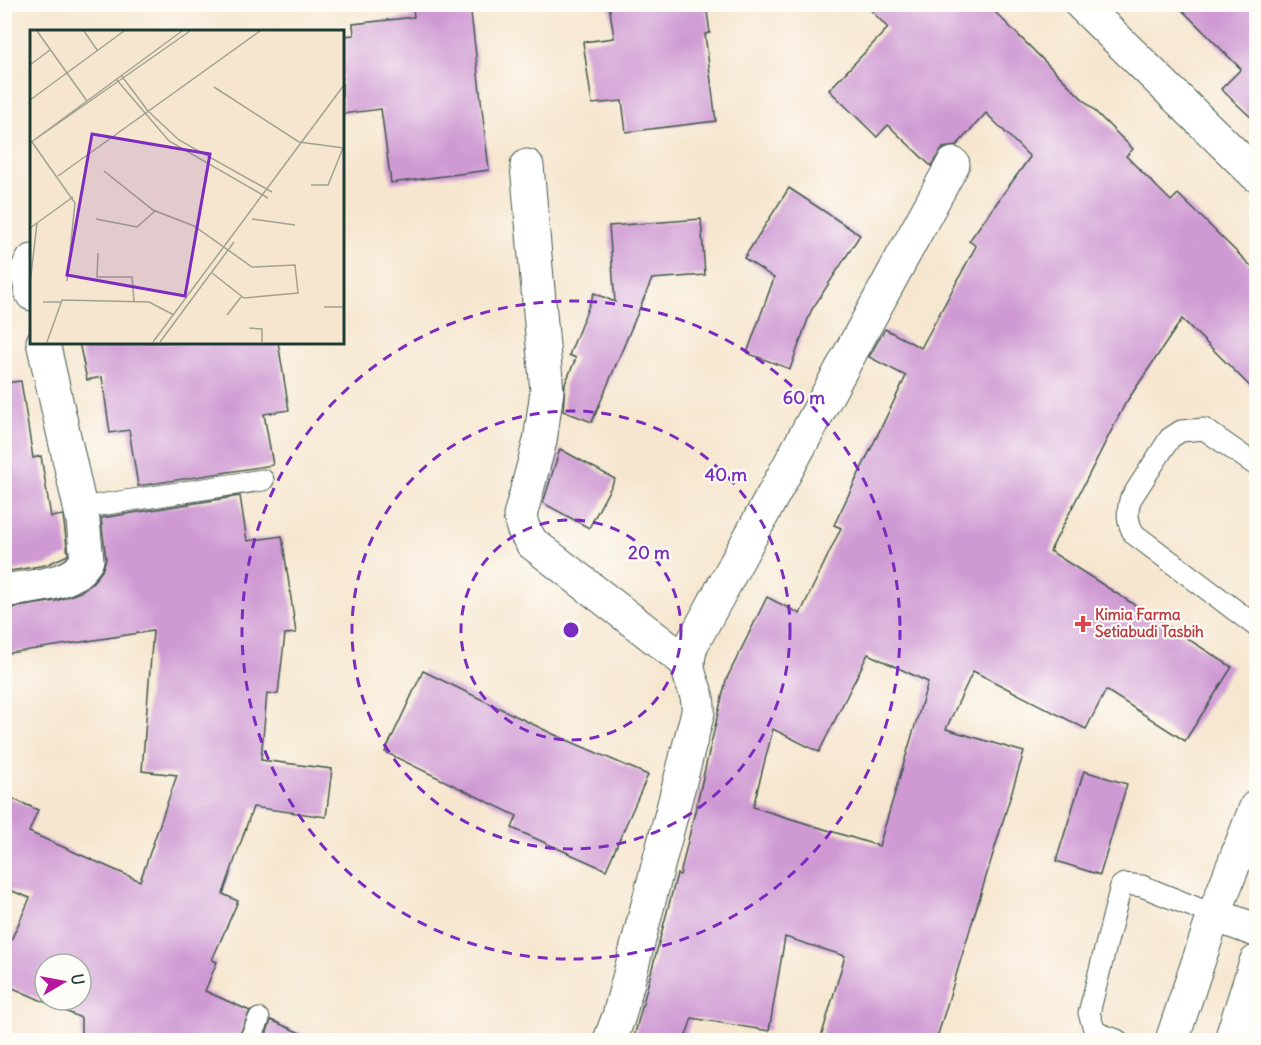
<svg xmlns="http://www.w3.org/2000/svg" width="1261" height="1045" font-family="Delius,sans-serif">
<rect width="100%" height="100%" fill="#fdfcf7"/>
<filter id="ink" filterUnits="userSpaceOnUse"><feTurbulence type="fractalNoise" baseFrequency=".0167" numOctaves="2"/><feDisplacementMap in="SourceGraphic" scale="12" xChannelSelector="R" yChannelSelector="G"/><feConvolveMatrix kernelMatrix="1 2 1 2 8 2 1 2 1" color-interpolation-filters="sRGB"/></filter>
<filter id="wash" filterUnits="userSpaceOnUse"><feTurbulence type="fractalNoise" baseFrequency=".008" numOctaves="4" result="noise"/><feDisplacementMap in="SourceGraphic" scale="24" xChannelSelector="R" yChannelSelector="G"/><feGaussianBlur stdDeviation="1.35" result="paint"/><feColorMatrix in="noise" values="0 0 0 0 0 0 0 0 0 0 0 0 0 0 0 0 0 1.4 0 .05"/><feComposite in="paint" operator="in"/></filter>
<g filter="url(#wash)">
<rect width="100%" height="100%" fill="#f6e6cf"/>
<g id="blocks">
<g fill="#cf9ad3" fill-rule="evenodd">
<polygon points="456,4 470,4 489,170 391,183 381,109 342,114 342,36 354,35 353,24 414,17 413,10"/>
<polygon points="609,4 706,4 710,33 705,34 716,121 626,132 622,101 592,104 583,42 614,38"/>
<path d="M865 4H987L1133 149 1126 156 1171 201 1178 194 1257 272V393L1182 319 1125 404 1050 551 1232 667 1185 741 1106 690 1086 729 973 671 946 729 1024 752 936 1041H820L845 956 785 937 769 1031 692 1018 684 1041H633L677 874 680 875 726 680 767 597 800 614 841 528 834 525 906 376 869 357 885 329 921 348 976 246 969 241 1030 157 986 113 956 146 943 148 931 166 888 125 877 137 829 90 888 28ZM868 654 928 682 879 846 753 807 773 729 819 752Z"/>
<polygon points="1176,4 1257,4 1257,123 1221,89 1241,69"/>
<polygon points="789,188 860,235 811,311 790,369 747,353 774,278 744,258"/>
<polygon points="701,219 705,275 652,279 592,422 563,411 565,384 576,358 569,355 594,293 615,302 609,226"/>
<polygon points="79,342 278,342 289,410 264,414 273,465 138,486 129,430 110,433 102,377 87,380"/>
<polygon points="21,381 33,458 41,456 51,517 63,515 68,555 46,565 4,572 4,383"/>
<polygon points="560,449 615,479 589,528 543,503"/>
<path d="M240 496 247 541 282 536 296 633 285 634 278 694 267 693 261 760 332 769 326 817 253 807 223 894 238 901 212 960 217 962 205 991 250 1011 237 1041H81V1018L4 984V956L30 898 4 888V795L38 810 29 832 140 881 177 775 142 771 153 631 4 654V609L56 601 80 592 92 583 102 571 106 559 101 518ZM45 964H81V1000H45Z"/>
<polygon points="423,671 553,734 648,775 606,870 512,828 517,816 385,752"/>
<polygon points="1084,771 1127,784 1100,875 1056,861"/>
<polygon points="271,1020 318,1041 264,1041"/>
</g>
</g>
</g>
<g filter="url(#ink)">
<use href="#blocks" fill-opacity="0" stroke="#3f564b" stroke-width="1.5"/>
<g fill="none" stroke-linecap="round" stroke-linejoin="round">
<g stroke="#3f564b" stroke-width="23">
<g id="lane">
<path d="M1256 465 1204 429 1181 431 1170 438 1130 500C1127 513 1127 522 1134 534L1256 626"/>
<polyline points="80,508 263,480"/>
<polyline points="250,1040 259,1019"/>
<polyline points="1117,1040 1095,1032 1089,1013 1121,886 1124,884 1142,886 1214,915"/>
</g>
</g>
<g stroke="#3f564b" stroke-width="35">
<g id="street">
<polyline points="1081,4 1256,175"/>
<polyline points="527,166 547,391 540,441 520,516 523,528 532,543 686,662"/>
<polyline points="32,261 27,270 32,294"/>
<path d="M4 591C31 586 73 586 87 560L83 521 43 342"/>
<polyline points="1214,915 1256,930"/>
<path d="M610 1040 619 1016 698 712C700 683 680 679 692 644L953 164"/>
<polyline points="1172,1040 1214,915 1256,807"/>
<polyline points="1231,1040 1256,962"/>
</g>
</g>
<use href="#lane" stroke="#fff" stroke-width="21"/>
<use href="#street" stroke="#fff" stroke-width="33"/>
</g>
</g>
<g fill="none" stroke="#7b2cbf" stroke-width="3" stroke-dasharray="10 8">
<circle cx="571" cy="630" r="110"/>
<circle cx="571" cy="630" r="219"/>
<circle cx="571" cy="630" r="329"/>
</g>
<path fill="#e0444e" stroke="#fdfcf7" stroke-width="2" d="M1080 615h6v6h6v6h-6v6h-6v-6h-6v-6h6z"/>
<g text-anchor="middle" stroke-width="4.5" stroke-linejoin="round" paint-order="stroke">
<g font-size="15" font-weight="bold" fill="#be3a42" stroke="#fdfcf7" text-anchor="start">
<text x="1095" y="620">Kimia Farma<tspan x="1095" dy="17">Setiabudi Tasbih</tspan></text>
</g>
</g>
<g transform="translate(30 30)">
<rect width="314" height="314" fill="#f6e6cf"/>
<path fill="none" stroke="#a0a291" stroke-width="1.5" d="M7 1 57 71M54 1 67 20M0 35 20 20M91 45 118 81 149 110 242 162M86 49 139 111 238 168M184 57 269 112 314 118M0 70 94 1M4 110 152 1M2 112 45 173 37 251M0 113 160 1M74 141 123 180 164 196 222 237 265 235 268 263 214 268 182 243M28 146 230 1M281 155H298L313 118M66 189 107 197 125 181M222 189 265 195M0 198 43 167M68 223 67 247H102L104 271M0 254 7 193M13 272H31M294 277H314M197 285 211 267M219 298 232 299V312M17 312 32 270 119 272 144 285M123 312 314 55M130 312 204 212"/>
<path fill="#7b2cbf" fill-opacity="0.15" stroke="#7b2cbf" stroke-width="3" d="M62 104 180 124 155 266 37 245Z"/>
<rect width="314" height="314" fill="none" stroke="#1f3d34" stroke-width="3"/>
</g>
<circle cx="571" cy="630" r="9" fill="#7b2cbf" stroke="#fdfcf7" stroke-width="3"/>
<g font-size="18" text-anchor="middle" font-weight="bold" fill="#7b2cbf" stroke="#fdfcf7" stroke-width="4.5" stroke-linejoin="round" paint-order="stroke">
<text x="804" y="404">60 m</text>
<text x="726" y="481">40 m</text>
<text x="649" y="559">20 m</text>
</g>
<rect width="1261" height="1045" fill="none" stroke="#fdfcf7" stroke-width="24"/>
<g transform="translate(63 982) rotate(80)"><circle r="28" fill="#fdfcf7" stroke="#a4b0a9" stroke-width="1.5"/>
<path d="M0-4.5L10 22L0 15L-10 22Z" fill="#b5179e"/>
<text y="-9" font-size="16" font-weight="bold" text-anchor="middle" fill="#1f3d34">U</text>
</g>
</svg>
